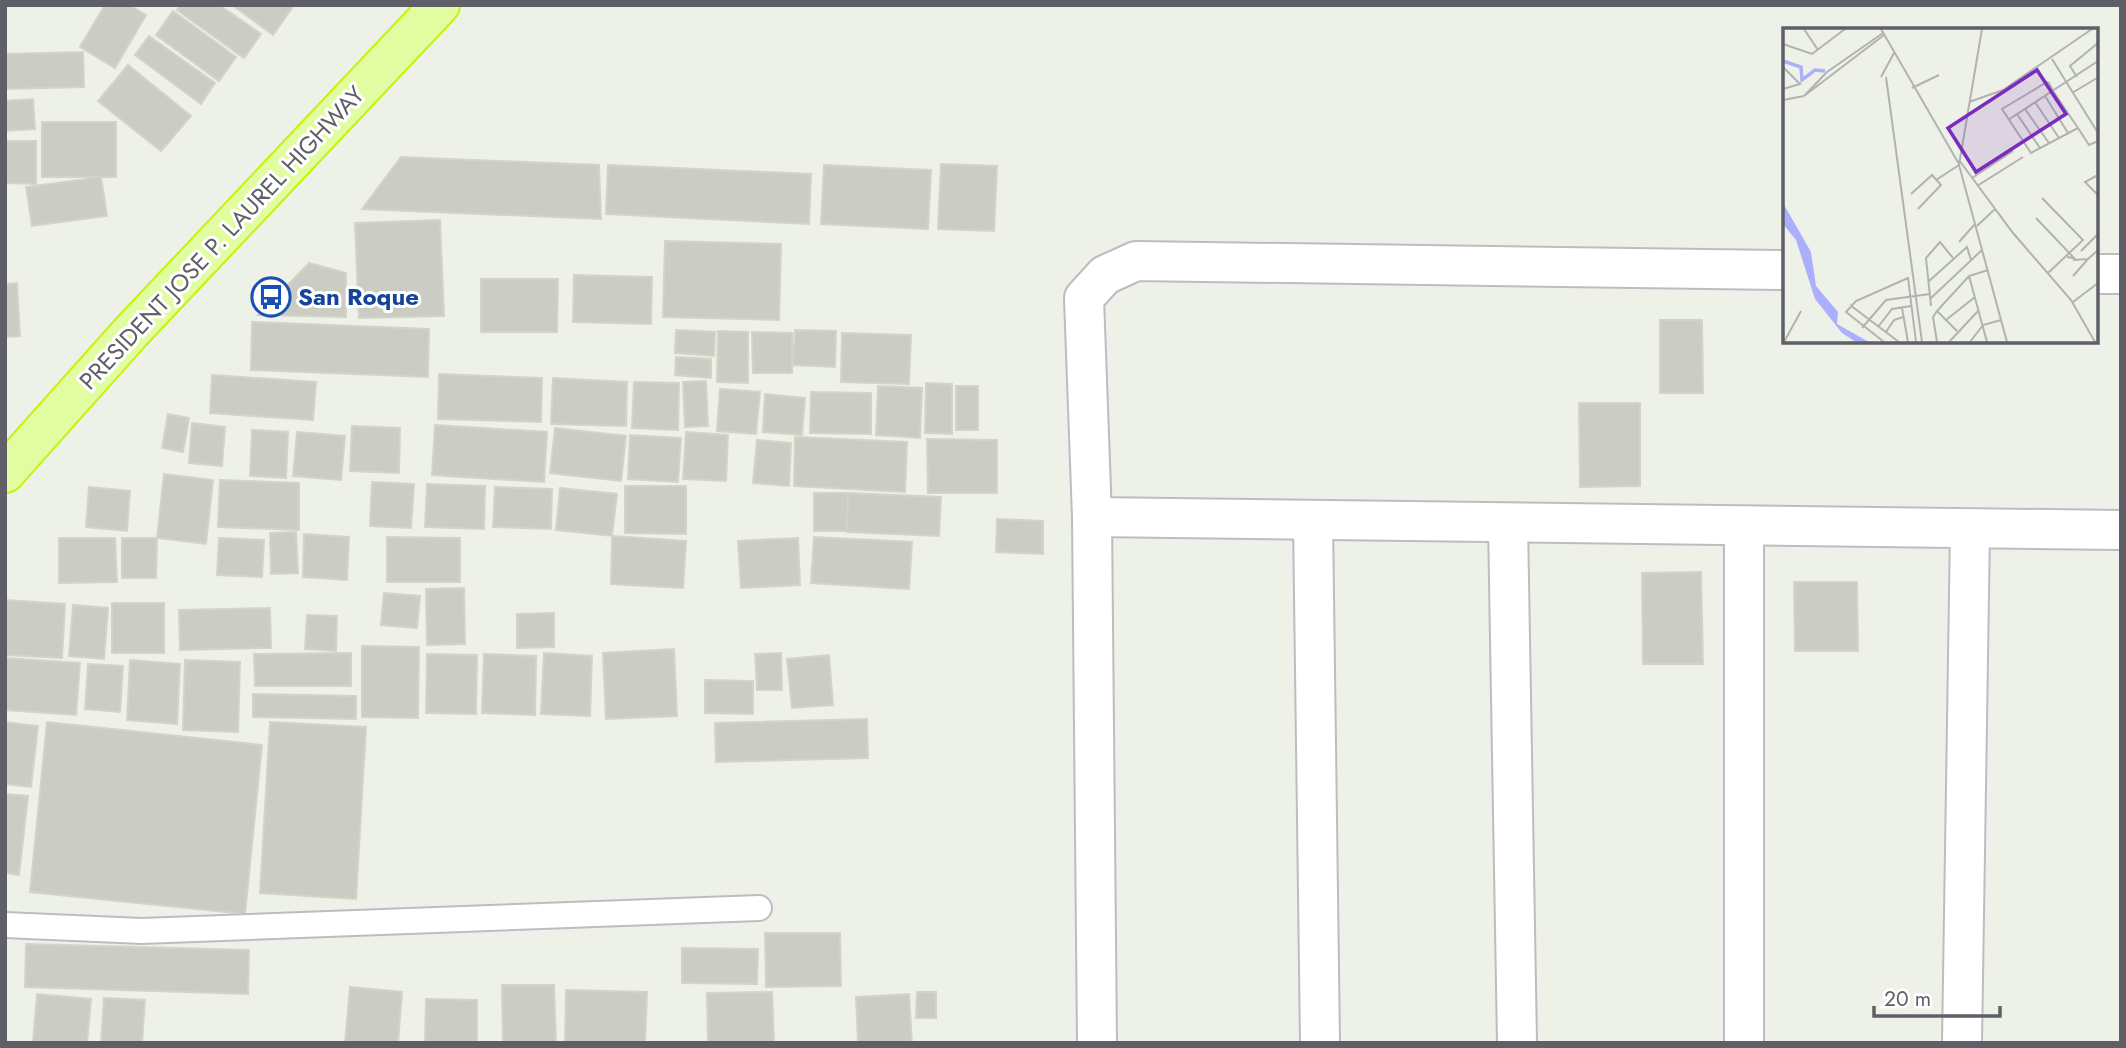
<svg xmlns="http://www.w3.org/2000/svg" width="2126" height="1048" font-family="Jost,sans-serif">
<rect width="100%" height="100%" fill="#eef1e8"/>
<g fill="#cbccc4" stroke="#d2d5c6" stroke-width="2">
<polygon points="105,5 129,5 146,15 115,68 80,47"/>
<polygon points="180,5 219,5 261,34 244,58 177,10"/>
<polygon points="232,5 294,5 273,35"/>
<polygon points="173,11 236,57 219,81 156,35"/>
<polygon points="149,36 215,83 201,104 135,55"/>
<polygon points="83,52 84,87 5,89 5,54"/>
<polygon points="128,65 191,116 161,151 98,101"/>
<polygon points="33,99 35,129 5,131 5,101"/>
<rect x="42" y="122" width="74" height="55"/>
<polygon points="5,141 36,141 36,184 5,183"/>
<polygon points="401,157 599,165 601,219 362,209"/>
<polygon points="941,164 997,166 994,231 938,229"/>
<polygon points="608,165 811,174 809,224 606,214"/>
<polygon points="824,165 931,170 928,229 821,224"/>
<polygon points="101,177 107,216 32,226 26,187"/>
<polygon points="440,220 444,316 359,318 355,223"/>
<polygon points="665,241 781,244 779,320 663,317"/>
<polygon points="309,263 346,273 346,317 258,315"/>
<polygon points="574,275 652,277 651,324 573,322"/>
<polygon points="481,279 558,279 557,332 481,332"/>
<polygon points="17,283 20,336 5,337 5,284"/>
<polygon points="1660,320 1702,320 1703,393 1660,393"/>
<polygon points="252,322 429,329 428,377 251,370"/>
<polygon points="676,330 715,332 714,356 675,353"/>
<polygon points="795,330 836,331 835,367 793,365"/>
<polygon points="718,331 748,332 748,383 717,382"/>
<polygon points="752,332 792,333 792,373 753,373"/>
<polygon points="842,333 911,335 909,384 841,382"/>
<polygon points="676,357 711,359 711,378 675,375"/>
<polygon points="439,374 542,378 541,422 438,419"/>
<polygon points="212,375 316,382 313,420 210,413"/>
<polygon points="553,378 627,382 626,426 551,424"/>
<polygon points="706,381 708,426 685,427 683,382"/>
<polygon points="634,382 679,383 678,430 632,428"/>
<polygon points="926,383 952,384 952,434 925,433"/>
<polygon points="878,386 922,388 920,438 876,435"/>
<rect x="956" y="386" width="22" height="44"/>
<polygon points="720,389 760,392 756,434 717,431"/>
<polygon points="811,392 871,393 871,434 810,433"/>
<polygon points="765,394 805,398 802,435 763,432"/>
<polygon points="1579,403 1640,403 1640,486 1580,487"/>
<polygon points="168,414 189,418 183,452 162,448"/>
<polygon points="192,423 225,427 222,466 189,463"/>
<polygon points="435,425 547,432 544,482 432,475"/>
<polygon points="352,426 400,428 399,473 350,471"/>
<polygon points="555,428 626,436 621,481 550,473"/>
<polygon points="252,430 288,432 286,478 250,476"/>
<polygon points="297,432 345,436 341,480 293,476"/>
<polygon points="686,432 728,435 726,481 683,479"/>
<polygon points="630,435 681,438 678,482 628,479"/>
<polygon points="795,437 907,442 905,492 794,486"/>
<polygon points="927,439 997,440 997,493 928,493"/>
<polygon points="757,440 791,443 789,486 753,483"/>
<polygon points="164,474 213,480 206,544 157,538"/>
<polygon points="220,480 299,483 299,530 218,527"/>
<polygon points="372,482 414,484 411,528 370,526"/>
<polygon points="427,484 485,486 484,529 425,527"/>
<polygon points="625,486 686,486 686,534 625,533"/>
<polygon points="89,487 130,491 127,531 86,527"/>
<polygon points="495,487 552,489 551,529 493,527"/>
<polygon points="560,488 617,494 612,536 556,530"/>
<polygon points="814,493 848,493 849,531 814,531"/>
<polygon points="848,493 941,497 939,536 847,532"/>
<polygon points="997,519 1043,521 1043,554 996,552"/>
<polygon points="296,532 298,573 271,574 270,533"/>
<polygon points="304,534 349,537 347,580 303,577"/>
<polygon points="612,536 686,541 683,588 611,584"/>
<polygon points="387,537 460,538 460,582 387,582"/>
<polygon points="814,537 912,542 909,589 811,583"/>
<polygon points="59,538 115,538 117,582 59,583"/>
<polygon points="122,538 157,538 156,578 122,578"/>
<polygon points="219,538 264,540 262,577 217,575"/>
<polygon points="798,538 800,585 741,588 738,541"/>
<polygon points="1701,572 1703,664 1643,664 1642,573"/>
<polygon points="1794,582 1857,582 1858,651 1795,651"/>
<polygon points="464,588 465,644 427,645 426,589"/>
<polygon points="384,593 420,596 417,628 381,625"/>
<polygon points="5,600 65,604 62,658 5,655"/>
<rect x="112" y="603" width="52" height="50"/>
<polygon points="73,605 108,608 104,659 69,656"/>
<polygon points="270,608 271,648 180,650 179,610"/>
<polygon points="554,613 554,647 517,648 517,614"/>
<polygon points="307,615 337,616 336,651 305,649"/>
<polygon points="362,646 419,647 418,718 362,717"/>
<polygon points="674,649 677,716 606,719 603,653"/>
<polygon points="351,653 351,686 255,686 254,654"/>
<polygon points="544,653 592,656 590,716 541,714"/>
<polygon points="781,653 782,690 757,690 755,654"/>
<polygon points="427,654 477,655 476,714 426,713"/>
<polygon points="484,654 536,656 535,715 482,713"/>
<polygon points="829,655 833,705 792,708 787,659"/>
<polygon points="5,658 80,663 76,715 5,710"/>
<polygon points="130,660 180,664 177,724 127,720"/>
<polygon points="185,660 240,662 238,732 183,730"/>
<polygon points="88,664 123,666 120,712 85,709"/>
<polygon points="705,680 753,681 753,714 705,713"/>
<polygon points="253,694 356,696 356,719 253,717"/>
<polygon points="867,719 868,758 716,762 715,723"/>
<polygon points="5,722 38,726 31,787 5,784"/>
<polygon points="47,722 262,745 245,914 30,892"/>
<polygon points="270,722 366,727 356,899 260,893"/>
<polygon points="5,794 28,796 19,875 5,873"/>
<polygon points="765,933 840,933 841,986 766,987"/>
<polygon points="26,944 249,950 248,994 25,987"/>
<polygon points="682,948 758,949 757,984 682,983"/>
<polygon points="502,985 554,985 556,1043 503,1043"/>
<polygon points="350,987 402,992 398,1043 345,1043"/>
<polygon points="566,990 647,992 645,1043 565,1043"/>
<polygon points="772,992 774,1043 708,1043 707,993"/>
<polygon points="917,992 936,992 936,1018 916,1018"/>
<polygon points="37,994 91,999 87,1043 33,1043"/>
<polygon points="909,994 912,1043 858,1043 856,997"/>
<polygon points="104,998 145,1000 142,1043 101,1043"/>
<polygon points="426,999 477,1000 477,1043 425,1043"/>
</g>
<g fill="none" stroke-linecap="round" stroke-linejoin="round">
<g stroke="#bdbcc3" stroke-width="28">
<polyline id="service" points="5,925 142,931 759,908"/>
</g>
<g stroke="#bdbcc3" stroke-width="42">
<g id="minor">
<polyline points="2096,274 2121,274"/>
<polyline points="1092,517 2121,530"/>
<polyline points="1313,520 1320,1043"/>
<polyline points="1508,523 1517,1043"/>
<polyline points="1744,526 1744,1043"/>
<polyline points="1097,1043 1092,517 1084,298 1105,275 1136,261 1785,270"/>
<polyline points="1962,1043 1970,530"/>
</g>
</g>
<g stroke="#c7f305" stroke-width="42">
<polyline id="trunk" points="5,473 131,332 440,5"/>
</g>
<use href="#service" stroke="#fff" stroke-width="24"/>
<use href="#minor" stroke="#fff" stroke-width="38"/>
<use href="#trunk" stroke="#e2fca2" stroke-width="38"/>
</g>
<defs>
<g id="bus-ring" transform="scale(2.0125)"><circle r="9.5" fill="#fff" stroke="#1a4fb4" stroke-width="1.5"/><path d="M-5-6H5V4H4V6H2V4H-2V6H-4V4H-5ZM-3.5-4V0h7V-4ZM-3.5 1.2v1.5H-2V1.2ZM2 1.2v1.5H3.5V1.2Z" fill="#1a4fb4"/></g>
</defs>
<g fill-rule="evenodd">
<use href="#bus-ring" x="271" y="297"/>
</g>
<g text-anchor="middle" stroke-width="6" stroke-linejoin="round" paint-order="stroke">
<g font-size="24" fill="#5f5f67" stroke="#fff">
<text transform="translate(222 238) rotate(-47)" y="8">PRESIDENT JOSE P. LAUREL HIGHWAY</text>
</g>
<g font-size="24" font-weight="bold" fill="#164399" stroke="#fff" text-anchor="start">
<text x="298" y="305">San Roque</text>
</g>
</g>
<g transform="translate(1783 28)">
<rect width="315" height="315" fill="#eef1e8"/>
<path d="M0 175 28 224 33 258 55 284 54 296 86 314H73L59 305 32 271 13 212 0 196Z" fill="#abb0fd"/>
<path fill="none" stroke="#abb0fd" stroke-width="3.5" d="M0 33 18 39 19 52 32 42 42 43"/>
<path fill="none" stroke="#b1b3b0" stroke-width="2" d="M21 1 35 22M98 1 176 136M199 1 176 137 224 314M100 5 44 44 21 68 101 7M0 16 29 26 62 1M269 31 315 105M0 39 17 56 0 61M98 49 111 25M103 49 139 314M294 49 287 38 315 15M129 60 156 47M289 65 314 50M262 68 285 105M0 72 21 68M186 74 220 62 309 1M252 74 276 110M242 81 266 115M234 86 257 120M225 92 315 33M295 100 248 125 219 81 264 54 266 55 270 63 295 100 306 117 315 113M176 132 230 205 288 272 312 314M315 147 302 154 315 167M189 150 230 123M153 152 176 137M194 158 240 129M128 166 149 147 158 157 135 181M259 170 300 212 265 245M253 190 291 230 284 229M194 198 212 181M176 214 191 197M298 223 315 206M290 232 305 231 315 222M186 248 204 314M290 248 305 231M145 254 184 219 188 232M148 270 199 222M290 274 315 255M67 277 116 314M148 278 143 230 157 214 170 230M119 280 125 314M163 292 192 269M95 299 109 281 128 278M79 300 103 272 147 266M174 303 154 283 186 248 205 242M103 304 111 292 120 289M1 314 18 283M101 314 63 284 73 273 125 250 133 314M154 314 150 289 154 283M166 314 196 282M187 314 200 297 218 292"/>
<path fill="#7b2cbf" fill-opacity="0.15" stroke="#7b2cbf" stroke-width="3.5" d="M254 42 283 86 193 144 165 100Z"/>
<rect width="315" height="315" fill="none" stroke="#5f5f67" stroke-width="3.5"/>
</g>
<rect width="2126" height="1048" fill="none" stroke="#5f5f67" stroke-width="14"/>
<path d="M1874 1006v10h126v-10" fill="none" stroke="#5f5f67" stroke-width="3.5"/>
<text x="1884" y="1006" font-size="21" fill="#5f5f67" stroke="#ffffff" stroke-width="5" paint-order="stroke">20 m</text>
</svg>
